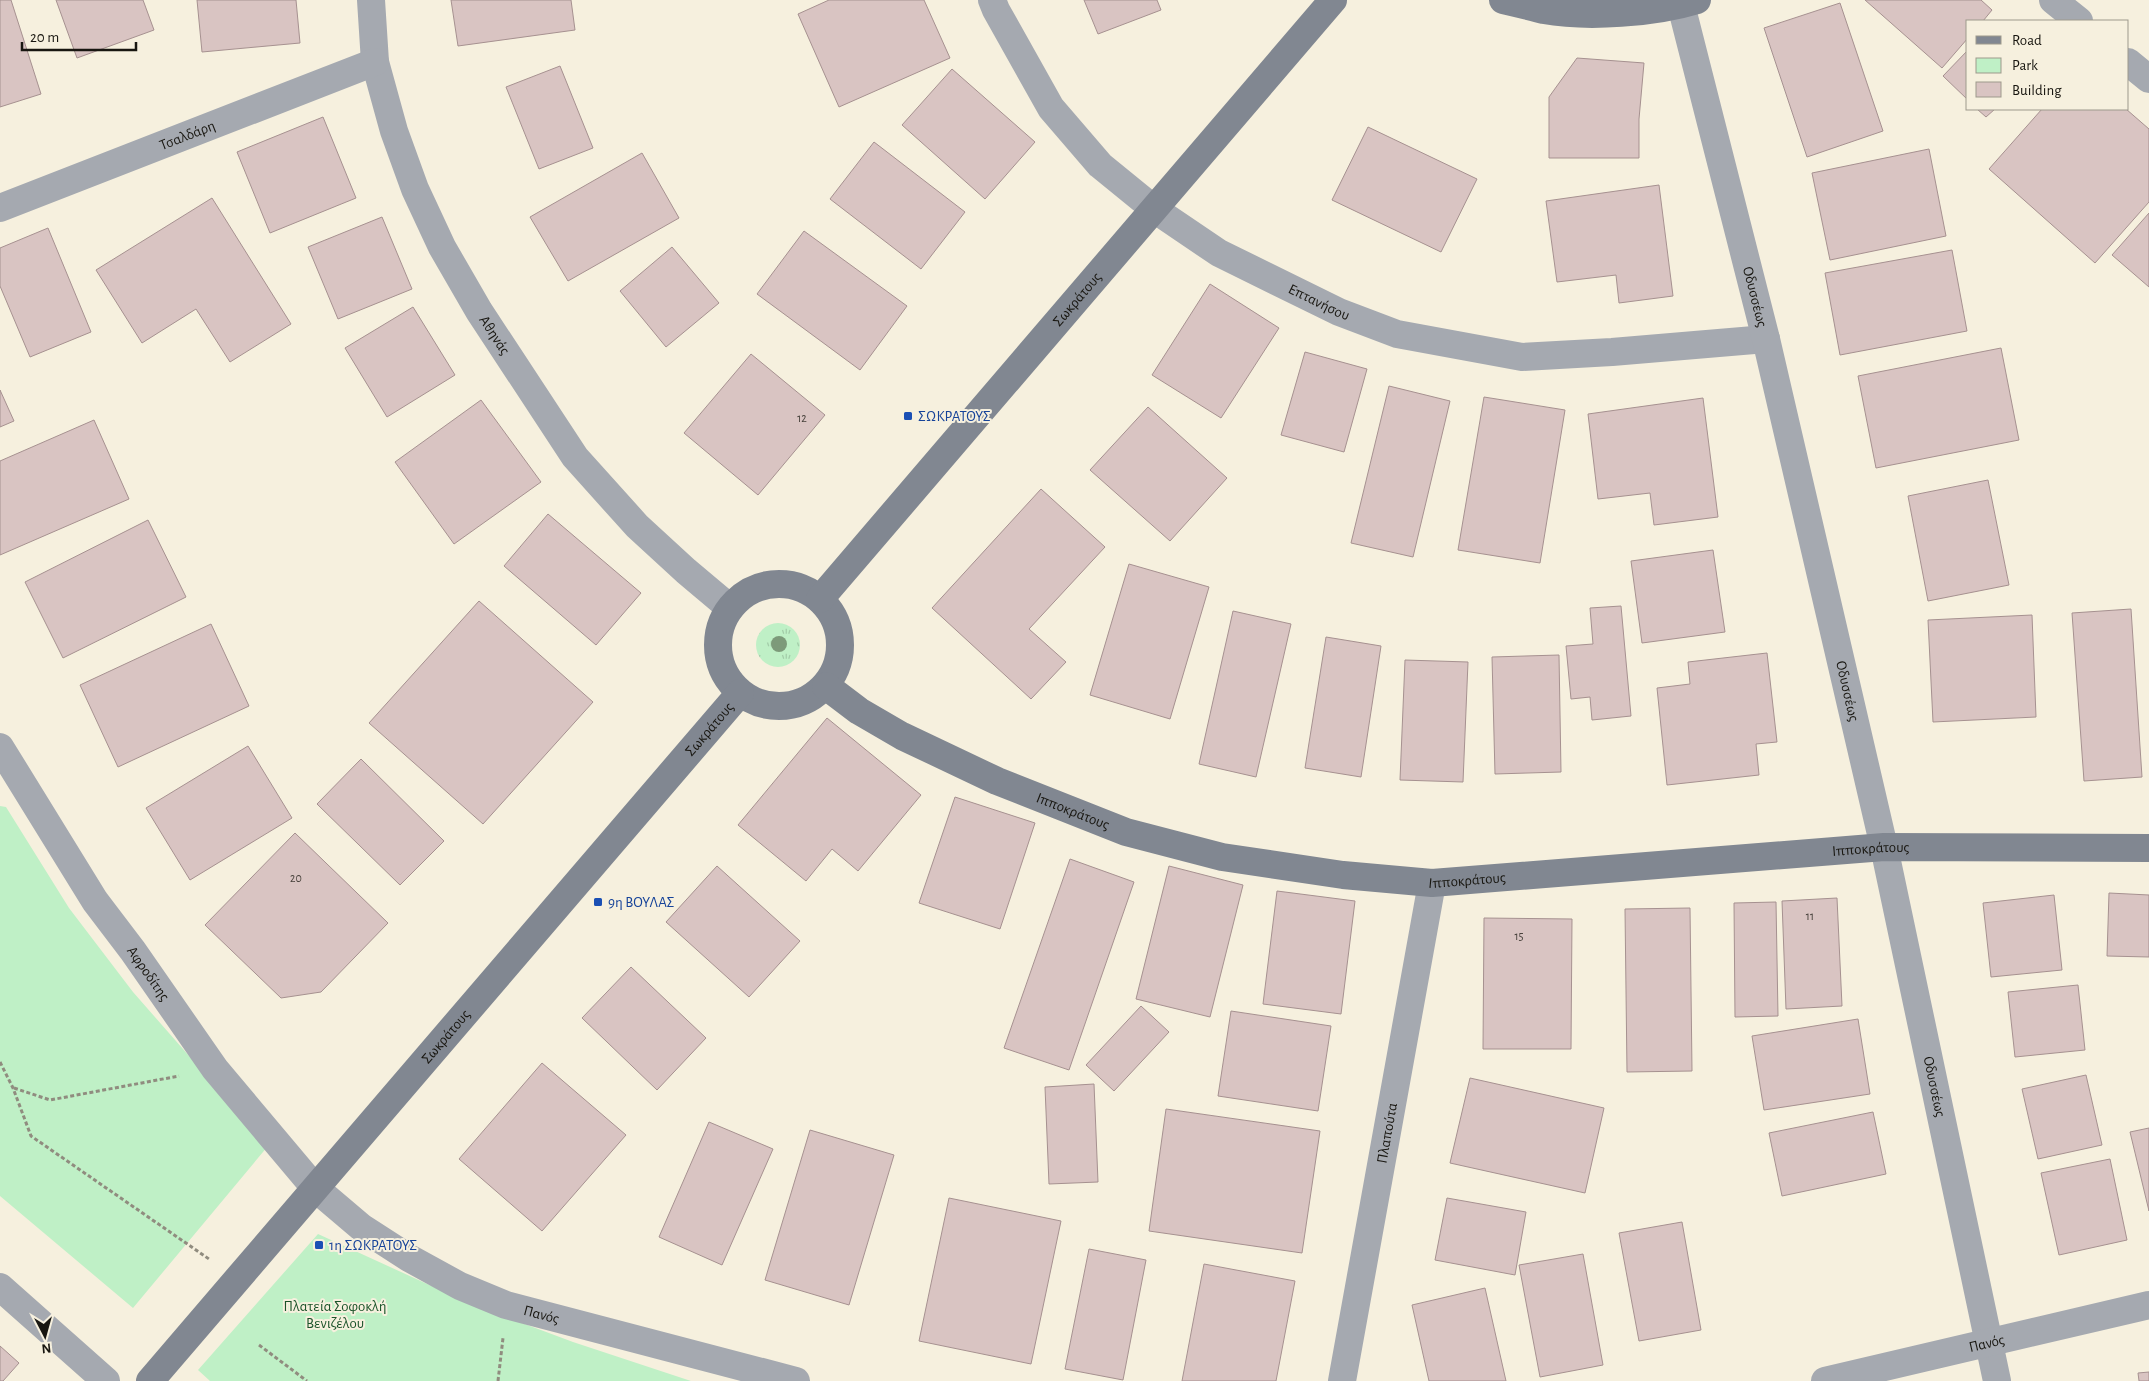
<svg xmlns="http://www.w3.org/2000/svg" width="2149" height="1381" font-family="'Alegreya Sans',sans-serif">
<defs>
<pattern id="grass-tufts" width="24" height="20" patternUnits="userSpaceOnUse" patternTransform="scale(1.25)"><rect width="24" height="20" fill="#bff0c6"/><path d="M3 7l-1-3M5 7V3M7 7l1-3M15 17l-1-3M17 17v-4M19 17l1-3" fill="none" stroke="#a3cda9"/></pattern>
</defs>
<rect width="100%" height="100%" fill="#f6f0de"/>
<circle fill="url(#grass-tufts)" cx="778" cy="645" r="22"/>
<g fill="#bff0c6">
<polygon points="0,806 6,807 69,908 133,992 268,1146 133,1308 0,1196"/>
<polygon points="318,1234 471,1304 573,1342 691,1381 210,1381 198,1370"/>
</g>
<g fill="#d9c4c2" stroke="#a69190">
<polygon points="0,0 11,0 41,94 0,107"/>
<polygon points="56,0 143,0 154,30 77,58"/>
<polygon points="197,0 296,0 300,43 202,52"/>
<polygon points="451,0 571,0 575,30 458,46"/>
<polygon points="829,0 924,0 950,58 839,107 798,14"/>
<polygon points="1084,0 1157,0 1161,10 1098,34"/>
<polygon points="1865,0 1981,0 1992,10 1983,21 1968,21 1968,38 1942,68"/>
<polygon points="1840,3 1883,131 1807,157 1764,28"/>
<polygon points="1968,50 1968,100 1943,76"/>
<polygon points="1577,58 1644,63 1639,119 1639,158 1549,158 1549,97"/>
<polygon points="560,66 593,148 539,169 506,87"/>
<polygon points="952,69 1035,142 985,199 902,125"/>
<polygon points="1977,109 1995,109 1986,117"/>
<polygon points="2042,109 2126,109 2149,129 2149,202 2095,263 1989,169"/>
<polygon points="323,117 356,198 270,233 237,152"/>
<polygon points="1368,127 1477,179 1441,252 1332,200"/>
<polygon points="874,142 965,212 921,269 830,199"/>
<polygon points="1929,149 1946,236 1830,260 1812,173"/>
<polygon points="642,153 679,218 568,281 530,217"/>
<polygon points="1659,185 1673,296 1619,303 1616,275 1557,282 1546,201"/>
<polygon points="212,198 291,324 230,362 196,309 142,343 96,270"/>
<polygon points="2149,213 2149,287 2112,255"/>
<polygon points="382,217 412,289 338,319 308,247"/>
<polygon points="48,228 91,332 30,357 0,286 0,248"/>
<polygon points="804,231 907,306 860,370 757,294"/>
<polygon points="672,247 719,303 666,347 620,291"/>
<polygon points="1952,250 1967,331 1840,355 1825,273"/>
<polygon points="1210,284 1279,328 1221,418 1152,375"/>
<polygon points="413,307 455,375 387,417 345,348"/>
<polygon points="2001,348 2019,440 1876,468 1858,376"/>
<polygon points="1305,352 1367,369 1344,452 1281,435"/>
<polygon points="751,354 825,415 758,495 684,433"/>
<polygon points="1389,386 1450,401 1413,557 1351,543"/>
<polygon points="0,390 14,421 0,427"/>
<polygon points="1484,397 1565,410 1540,563 1458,550"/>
<polygon points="1703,398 1718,517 1654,525 1650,493 1598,499 1588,414"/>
<polygon points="481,400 541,482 454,544 395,462"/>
<polygon points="1148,407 1227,478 1170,541 1090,470"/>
<polygon points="94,420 129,499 0,555 0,461"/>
<polygon points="1988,480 2009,585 1928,601 1908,496"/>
<polygon points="1041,489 1105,547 1029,629 1066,662 1031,699 932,608"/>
<polygon points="548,514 641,593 596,645 504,566"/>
<polygon points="148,520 186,597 63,658 25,582"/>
<polygon points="1713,550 1725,632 1642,643 1631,561"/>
<polygon points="1129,564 1209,587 1170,719 1090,695"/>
<polygon points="479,601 593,702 483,824 369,723"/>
<polygon points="1621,606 1631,716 1592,720 1590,697 1571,699 1566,646 1593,644 1590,608"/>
<polygon points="2131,609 2142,777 2084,781 2072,613"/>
<polygon points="1233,611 1291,624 1256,777 1199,764"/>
<polygon points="2032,615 2036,717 1933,722 1928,620"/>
<polygon points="211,624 249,706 118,767 80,685"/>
<polygon points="1326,637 1381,646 1361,777 1305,768"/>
<polygon points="1767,653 1777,742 1756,744 1759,775 1667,785 1657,688 1690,684 1688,662"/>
<polygon points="1559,655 1561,772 1495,774 1492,657"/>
<polygon points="1405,660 1468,662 1463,782 1400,780"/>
<polygon points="827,718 921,795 858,871 832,849 806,881 738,825"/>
<polygon points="248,746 292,818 190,880 146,808"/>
<polygon points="361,759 444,841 400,885 317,804"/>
<polygon points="955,797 1035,823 1000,929 919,903"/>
<polygon points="295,833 388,923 321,992 281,998 205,925"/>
<polygon points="1070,859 1134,882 1069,1070 1004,1048"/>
<polygon points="717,866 800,941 749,997 666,922"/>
<polygon points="1169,866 1243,885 1210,1017 1136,999"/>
<polygon points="1277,891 1355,901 1341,1014 1263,1004"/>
<polygon points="2109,893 2149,895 2149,957 2107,956"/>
<polygon points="2054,895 2062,970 1991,977 1983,903"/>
<polygon points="1837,898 1842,1006 1786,1009 1782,901"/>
<polygon points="1776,902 1778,1016 1735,1017 1734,903"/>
<polygon points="1690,908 1692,1071 1627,1072 1625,909"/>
<polygon points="1484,918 1572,919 1571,1049 1483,1049"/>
<polygon points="631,967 706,1038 657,1090 582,1018"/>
<polygon points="2078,985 2085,1050 2015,1057 2008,992"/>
<polygon points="1141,1006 1169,1032 1114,1091 1086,1065"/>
<polygon points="1231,1011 1331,1026 1318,1111 1218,1096"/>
<polygon points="1858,1019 1870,1094 1764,1110 1752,1036"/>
<polygon points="542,1063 626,1135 542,1231 459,1159"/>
<polygon points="2086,1075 2102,1145 2038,1159 2022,1089"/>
<polygon points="1470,1078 1604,1108 1585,1193 1450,1163"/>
<polygon points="1094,1084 1098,1182 1049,1184 1045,1087"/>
<polygon points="1166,1109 1320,1131 1302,1253 1149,1231"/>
<polygon points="1873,1112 1886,1174 1782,1196 1769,1133"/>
<polygon points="709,1122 773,1149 722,1265 659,1237"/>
<polygon points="2149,1128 2149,1211 2130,1132"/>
<polygon points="810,1130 894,1155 849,1305 765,1280"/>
<polygon points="2110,1159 2127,1240 2059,1255 2041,1173"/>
<polygon points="949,1198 1061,1221 1031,1364 919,1341"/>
<polygon points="1447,1198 1526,1212 1515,1275 1435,1260"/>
<polygon points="1682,1222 1701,1330 1639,1341 1619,1233"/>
<polygon points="1089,1249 1146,1260 1123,1380 1065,1369"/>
<polygon points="1583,1254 1603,1365 1540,1377 1519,1265"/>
<polygon points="1204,1264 1295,1281 1276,1381 1182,1381"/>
<polygon points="1485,1288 1506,1381 1429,1381 1412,1305"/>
<polygon points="0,1346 19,1363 3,1381 0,1381"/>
<polygon points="2149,1372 2149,1381 2139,1381 2138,1373"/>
</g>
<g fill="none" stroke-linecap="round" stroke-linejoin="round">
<g stroke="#908c7f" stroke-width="3" stroke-dasharray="4 2.5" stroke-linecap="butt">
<polyline points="0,1062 13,1088 31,1136 209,1259"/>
<polyline points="14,1088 50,1100 179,1076"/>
<polyline points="259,1345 307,1381"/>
<polyline points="498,1381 503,1338"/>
</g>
<g stroke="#a5a9b0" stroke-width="28">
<path id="s1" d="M371 0 375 62 394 131 415 189 442 247 479 311 575 457 637 526 686 571 730 608"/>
<path id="s2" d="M992 0 996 10 1051 108 1100 165 1154 209 1219 253 1339 312 1397 334 1522 357 1612 352 1766 339"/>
<polyline points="2053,0 2079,21"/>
<path id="s3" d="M1681 5 1766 339 1884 847 1997 1381"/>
<polyline points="2128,62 2149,79"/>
<path id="s4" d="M0 208 375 62"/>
<path id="s5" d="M0 747 95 901 133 951 215 1069 315 1188 361 1227 409 1258 460 1286 506 1305 796 1381"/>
<polyline points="0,1287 106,1381"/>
<path id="s6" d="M1342 1381 1432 883"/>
<path id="s7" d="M1825 1381 2149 1305"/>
</g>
<g stroke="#818791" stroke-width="28">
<path d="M1503 0C1517 3 1531 7 1544 10 1588 18 1654 13 1697 0"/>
<circle cx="779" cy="645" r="61"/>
<path id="s8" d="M820 599 1333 0"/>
<path id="s9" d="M826 686 859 711 902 736 997 781 1126 832 1222 857 1343 875 1432 883 1884 847 2149 848"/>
<path id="s10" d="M150 1381 740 693"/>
</g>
</g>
<circle fill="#7d9a7a" cx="779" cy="644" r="8"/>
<g fill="#1a4fb4" stroke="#f6f0de" stroke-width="2">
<rect x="903" y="411" width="10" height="10" rx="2.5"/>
<rect x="593" y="897" width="10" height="10" rx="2.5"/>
<rect x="314" y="1240" width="10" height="10" rx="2.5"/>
</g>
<g text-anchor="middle" stroke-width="4" stroke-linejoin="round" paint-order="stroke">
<g font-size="12" fill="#48423c">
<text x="802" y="422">12</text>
<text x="296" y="882">20</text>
<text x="1810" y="920">11</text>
<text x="1519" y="940">15</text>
</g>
<g font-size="15" fill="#181610" stroke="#f6f0de">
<text dy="5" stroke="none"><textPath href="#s4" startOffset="201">Τσαλδάρη</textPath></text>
<text dy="5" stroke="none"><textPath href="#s3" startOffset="301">Οδυσσέως</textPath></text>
<text dy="5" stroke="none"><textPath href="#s8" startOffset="395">Σωκράτους</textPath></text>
<text dy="5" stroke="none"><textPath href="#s2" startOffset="458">Επτανήσου</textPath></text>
<text dy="5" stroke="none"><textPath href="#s1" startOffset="362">Αθηνάς</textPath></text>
<text dy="5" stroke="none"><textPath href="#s3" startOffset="706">Οδυσσέως</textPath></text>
<text dy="5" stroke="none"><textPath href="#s10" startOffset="859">Σωκράτους</textPath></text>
<text dy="5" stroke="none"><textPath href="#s9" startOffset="278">Ιπποκράτους</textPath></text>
<text dy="5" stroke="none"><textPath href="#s9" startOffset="1086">Ιπποκράτους</textPath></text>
<text dy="5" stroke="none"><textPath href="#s9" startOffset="681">Ιπποκράτους</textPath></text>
<text dy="5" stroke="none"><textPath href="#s5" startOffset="271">Αφροδίτης</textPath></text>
<text dy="5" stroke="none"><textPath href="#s10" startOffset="454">Σωκράτους</textPath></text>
<text dy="5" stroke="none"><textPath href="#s3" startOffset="1111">Οδυσσέως</textPath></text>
<text dy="5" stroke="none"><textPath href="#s6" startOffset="252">Πλαπούτα</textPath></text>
<text dy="5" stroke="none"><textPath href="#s5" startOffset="805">Πανός</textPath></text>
<text dy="5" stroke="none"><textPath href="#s7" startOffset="166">Πανός</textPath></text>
</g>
<g font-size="15" fill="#164399" stroke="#f6f0de" text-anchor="start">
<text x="918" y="421">ΣΩΚΡΑΤΟΥΣ</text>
<text x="608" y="907">9η ΒΟΥΛΑΣ</text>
<text x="329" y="1250">1η ΣΩΚΡΑΤΟΥΣ</text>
</g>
<g font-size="15" fill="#1a5329" stroke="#f6f0de">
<text x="335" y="1311">Πλατεία Σοφοκλή<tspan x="335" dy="17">Βενιζέλου</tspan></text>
</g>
</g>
<rect x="1966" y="20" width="162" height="90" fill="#f6f0de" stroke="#9d998c"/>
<rect x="1976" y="36" width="25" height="8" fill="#818791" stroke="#9d998c"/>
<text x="2012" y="45" font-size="15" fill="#181610">Road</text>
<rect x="1976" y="58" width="25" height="15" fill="#bff0c6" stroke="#9d998c"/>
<text x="2012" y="70" font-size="15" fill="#181610">Park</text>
<rect x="1976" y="82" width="25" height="15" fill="#d9c4c2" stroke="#9d998c"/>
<text x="2012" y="95" font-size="15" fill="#181610">Building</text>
<g transform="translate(45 1336) rotate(174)" stroke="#f6f0de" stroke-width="4" paint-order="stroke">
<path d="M0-4L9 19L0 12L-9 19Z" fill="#181610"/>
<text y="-8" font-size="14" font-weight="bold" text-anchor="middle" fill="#181610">N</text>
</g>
<path d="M22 42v8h114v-8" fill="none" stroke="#181610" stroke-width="2.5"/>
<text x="30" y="42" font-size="15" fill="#181610" stroke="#f6f0de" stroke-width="4" paint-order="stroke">20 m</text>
</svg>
